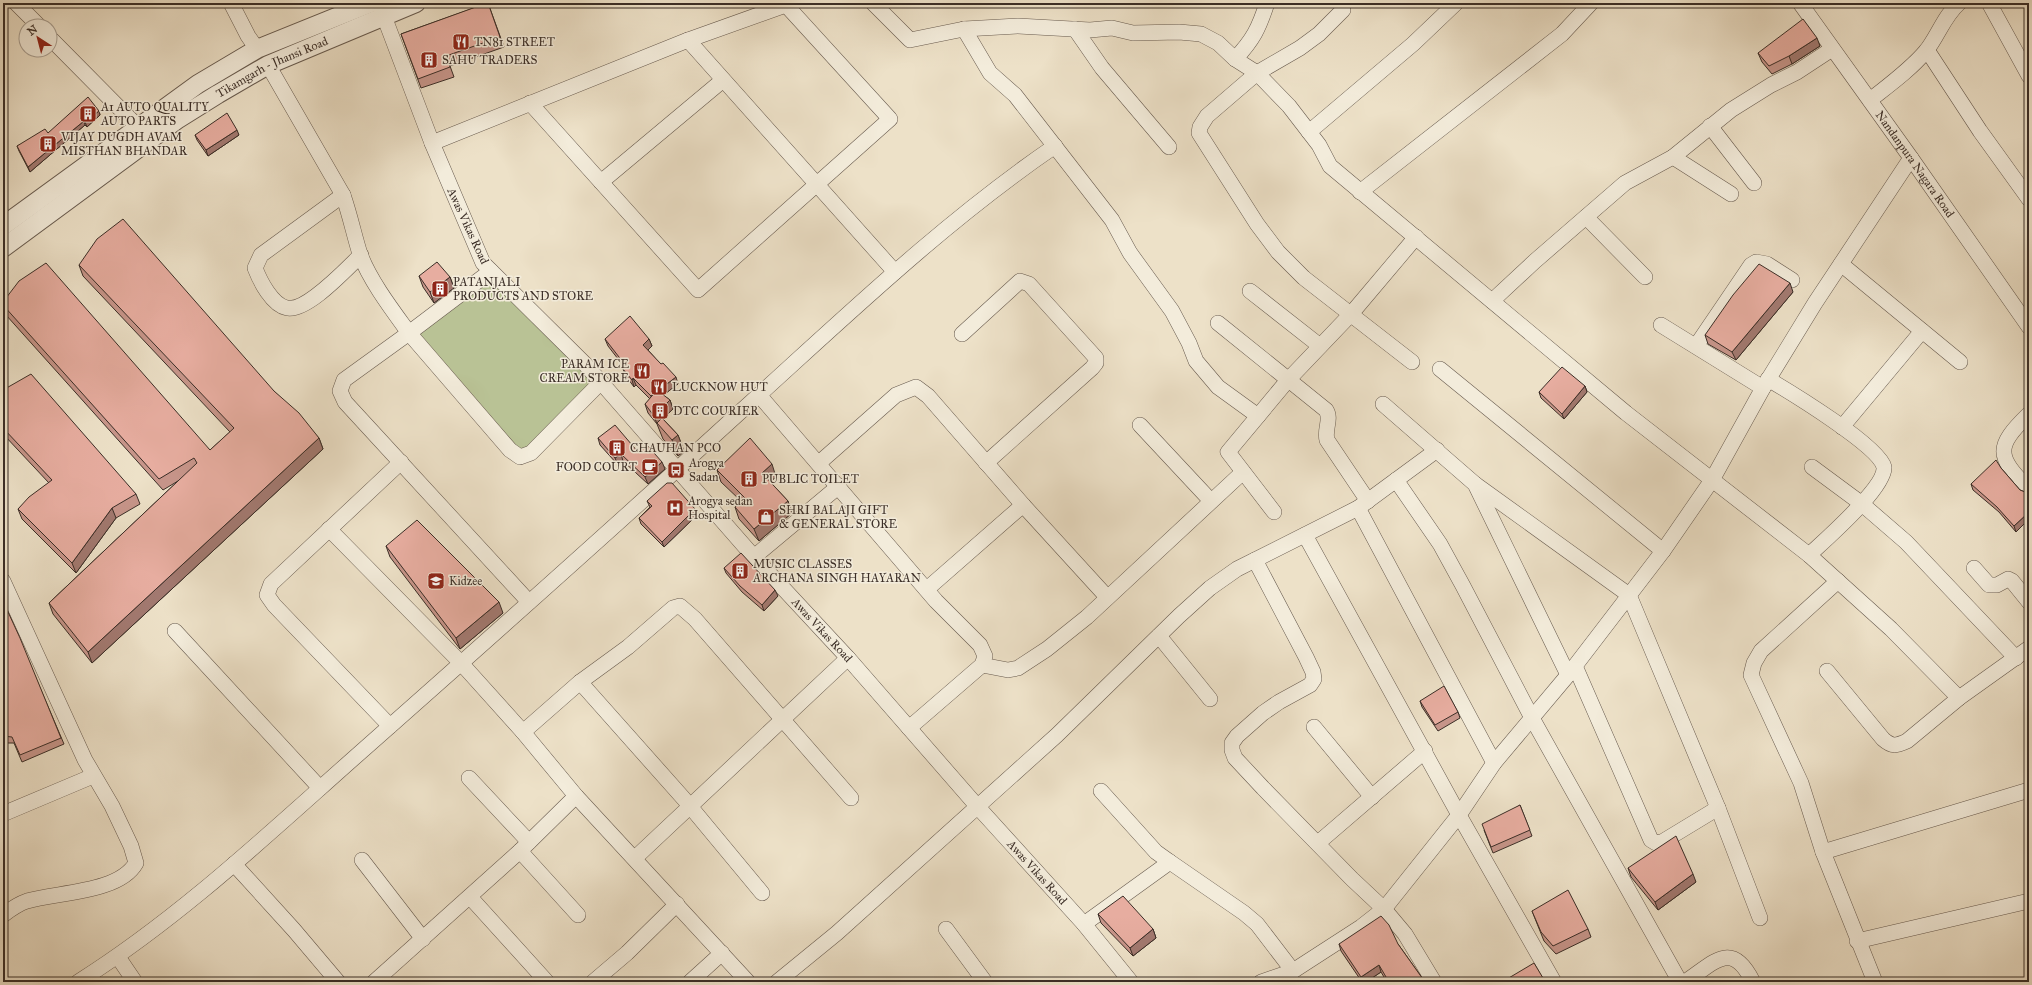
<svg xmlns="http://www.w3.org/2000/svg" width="2032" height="985" font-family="'IM FELL Great Primer',serif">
<rect width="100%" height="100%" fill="#ede1c8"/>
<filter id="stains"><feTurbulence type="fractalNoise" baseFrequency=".005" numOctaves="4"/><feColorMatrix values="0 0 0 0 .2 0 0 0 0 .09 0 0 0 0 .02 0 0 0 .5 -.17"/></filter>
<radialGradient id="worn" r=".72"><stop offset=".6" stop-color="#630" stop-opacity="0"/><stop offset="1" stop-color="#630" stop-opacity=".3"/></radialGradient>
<polygon fill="#b9c295" stroke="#7a785e" points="490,277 595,379 525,455 416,335"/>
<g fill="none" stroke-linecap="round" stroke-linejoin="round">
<g stroke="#685b4f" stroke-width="16">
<g id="minor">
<polyline points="16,3 39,26"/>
<polyline points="231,3 248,36 257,49"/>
<path id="s1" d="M379 3 432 143 483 263 585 364 754 557 848 658 977 806 1084 924 1131 982"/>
<polyline points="873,3 910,40 964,29 1018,26 1090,30 1112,28 1133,33 1179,32 1201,34 1218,43 1235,59 1257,73 1289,106 1319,145 1330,166 1626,413 1809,555 1891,629 1959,698"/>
<path id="s2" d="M1800 3 1911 158 2029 327"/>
<polyline points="1989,3 2029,76"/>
<polyline points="1343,10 1319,34 1300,48 1257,73 1207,116 1200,127 1199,133 1257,224 1278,252 1304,278 1412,362"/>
<polyline points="964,29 990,73 1015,95 1112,220 1130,253 1172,311 1189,343 1196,361 1218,387 1258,416"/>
<polyline points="1075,29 1102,68 1169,147"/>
<polyline points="50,38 146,135"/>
<polyline points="1927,50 1980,131 2029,199"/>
<path d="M1235 59C1253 40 1259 28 1267 3"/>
<path d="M268 65 343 195C350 215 354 235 360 254 370 281 393 311 409 333L491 271"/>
<path d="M1870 100C1889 85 1910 70 1926 51 1938 36 1944 16 1959 3"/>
<polyline points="530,103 698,290 890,119 786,5 688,40"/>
<polyline points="1710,126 1754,183"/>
<polyline points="1309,132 1413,44 1456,3"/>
<polyline points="432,143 688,40 895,272"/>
<polyline points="1673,157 1731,194"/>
<polyline points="601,182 723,80"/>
<polyline points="1360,192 1562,34 1591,3"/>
<path d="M343 195 261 255 255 268C260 281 272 305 287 308 307 312 346 269 361 255"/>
<polyline points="1586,217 1645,277"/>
<polyline points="1841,264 1960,362"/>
<polyline points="1250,291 1320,346"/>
<polyline points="1492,301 1535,261 1625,183 1673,157 1731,110 1771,85 1797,72 1832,49"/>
<path d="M1218 323 1326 410C1332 419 1324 429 1327 440L1368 501"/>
<polyline points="1661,325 1763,388"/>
<polyline points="962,334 1020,281 1029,284 1096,358 1096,363 1092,368 986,463"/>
<polyline points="1696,346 1751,265 1756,262 1767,264 1792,280"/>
<polyline points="1440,369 1663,551"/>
<path d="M1768 379C1790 392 1879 446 1884 467 1886 487 1825 540 1809 555"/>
<polyline points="759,395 936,601 980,645 985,656 982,665 909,728"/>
<polyline points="1383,404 1475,484 1568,675"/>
<path d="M2029 414C1995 447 1996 456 2029 489"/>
<polyline points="1140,425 1211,501"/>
<polyline points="1842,427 1922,331"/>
<polyline points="819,463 896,395 916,387 928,396 1023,505 1107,597"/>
<polyline points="1812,467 1862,504 1906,542 2016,658"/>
<polyline points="1396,480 1440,544 1463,586 1532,718 1680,982"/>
<polyline points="1475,484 1629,595 1718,808 1760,918"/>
<polyline points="1358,508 1494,763"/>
<polyline points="1274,512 1228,452 1288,380 1351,314 1416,237"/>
<polyline points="329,529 461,663 523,732 576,796 748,982"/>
<polyline points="1305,535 1459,815 1554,982"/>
<polyline points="754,557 839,486"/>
<polyline points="1255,560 1306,657 1313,672 1314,679 1310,685 1279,702 1263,713 1237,736 1232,743 1232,750 1235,758 1263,788 1352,879 1384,909 1405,934 1434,982"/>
<polyline points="1974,568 1989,585 1997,585 2008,579 2012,581 2029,602"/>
<path d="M3 581 85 760 112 806 131 846 136 863C119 893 57 892 27 901 18 904 11 909 3 915"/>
<polyline points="1838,581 1761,651 1754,663 1751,675 1801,783 1823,852 1875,982"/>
<polyline points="927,589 1023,505"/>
<polyline points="529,602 345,402 340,391 344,380 409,333 510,450 520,457 531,453 601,382"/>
<polyline points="175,631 320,788"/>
<polyline points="1159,636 1210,699"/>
<polyline points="982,665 1008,670 1018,668 1047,649 1087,617 1243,472"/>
<polyline points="1575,666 1651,840 1656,843 1662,842 1718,808"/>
<path d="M1827 671 1883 739C1892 747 1896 746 1907 741L1959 698 2029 648"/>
<polyline points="580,682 684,799 762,893"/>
<polyline points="390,726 274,605 267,595 271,584 401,462"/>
<polyline points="1314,727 1372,797"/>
<polyline points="523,732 580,682 628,647 673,608 680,606 695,619 851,798"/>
<polyline points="469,778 529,842"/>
<polyline points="1101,791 1156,852 1170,862"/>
<polyline points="3,814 93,776"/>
<polyline points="1318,843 1425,751"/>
<polyline points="520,851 578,915"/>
<polyline points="1823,852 2029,790"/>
<polyline points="635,858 848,658"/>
<polyline points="362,860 423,939"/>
<polyline points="234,864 294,930 338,982"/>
<polyline points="470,897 547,982"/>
<polyline points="1084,924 1170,862 1244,913 1257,924 1293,971"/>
<polyline points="946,929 985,982"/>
<polyline points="1857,941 2029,901"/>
<polyline points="118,957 135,982"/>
<path d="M78 982C178 919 265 837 354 758 483 644 612 529 739 413 841 321 941 224 1055 146"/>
<polyline points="374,982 520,851 576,796"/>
<polyline points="593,982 627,953 677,904"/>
<polyline points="690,982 722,953"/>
<polyline points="777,982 837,933 1057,735 1179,616 1210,588 1237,569 1358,508 1437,450"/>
<polyline points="1261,982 1293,971 1361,927 1384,909 1459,815 1494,763 1568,675 1663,551 1712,480 1763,388 1815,303 1911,158"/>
<path d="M1685 982C1715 962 1732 939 1753 982"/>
</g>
</g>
<g stroke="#685b4f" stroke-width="20">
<g id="tertiary">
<polyline points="3,226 198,84 257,49 371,3"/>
<path id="s3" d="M3 248 178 119 218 94 268 65 416 3"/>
</g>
</g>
<use href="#minor" stroke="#f3ecdb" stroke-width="15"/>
<use href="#tertiary" stroke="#f3ecdb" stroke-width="18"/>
</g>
<g fill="#c7958a" stroke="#3b2e27">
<polygon points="488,3 504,47 450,66 454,77 421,88 401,34"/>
<polygon points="1820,46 1792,64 1772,74 1762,62 1758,53"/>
<polygon points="99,111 100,115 87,127 85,125 30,172 19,151 17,146"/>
<polygon points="195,135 239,135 208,156 197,140"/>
<polygon points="79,265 274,391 319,438 323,449 92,663 53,614 49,603 178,481 163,490 6,315 3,306 3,302 210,450 230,432 83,276"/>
<polygon points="419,276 450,277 454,288 434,303 423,287"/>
<polygon points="1793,292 1736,360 1708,344 1705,335"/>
<polygon points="605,339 649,339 652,346 648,350 678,384 663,395 670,400 673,409 663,419 678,435 684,451 678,456 663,439 657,424 648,413 645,404 650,399 636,385 634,387 626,376 623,369 625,368 608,346"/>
<polygon points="1585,386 1587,392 1564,419 1541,398 1539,392"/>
<polygon points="3,390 136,494 140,504 116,518 76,573 22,519 18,509 49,483 4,435 3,436"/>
<polygon points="598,438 638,452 665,469 648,484 623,461 618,465 600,445"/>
<polygon points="2001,468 2020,490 2025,492 2029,491 2029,519 2016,532 1999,512 1973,490 1971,484"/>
<polygon points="717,470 776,477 770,482 788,501 792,513 759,541 739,519 735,507 741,501 721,482"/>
<polygon points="647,501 697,515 664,547 641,524 639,518 650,507"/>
<polygon points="386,546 503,613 460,649 390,557"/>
<polygon points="724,568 778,596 764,611 742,592 726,573"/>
<polygon points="3,601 64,744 22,762 14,743 3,743"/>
<polygon points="1420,701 1458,712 1460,718 1438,731 1422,707"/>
<polygon points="1520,805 1532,836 1493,853 1484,830"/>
<polygon points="1628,868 1696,882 1658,910 1631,877"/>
<polygon points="1532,911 1588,929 1591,937 1556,954 1544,941"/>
<polygon points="1098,914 1153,929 1156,938 1133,956 1101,923"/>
<polygon points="1339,944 1398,944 1425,982 1387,982 1381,972 1366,982 1362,982 1341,951"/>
<polygon points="1543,978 1544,982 1502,982"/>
</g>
<g fill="#a27970" stroke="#3b2e27">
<polygon points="1817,38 1820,46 1792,64 1789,56"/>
<polygon points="99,111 100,115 87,127 85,122"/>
<polygon points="84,121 85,125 30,172 28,167"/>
<polygon points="237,130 239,135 208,156 206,150"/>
<polygon points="450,277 454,288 434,303 430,292"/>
<polygon points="1790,283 1793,292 1736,360 1732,352"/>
<polygon points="649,339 652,346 646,352 643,345"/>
<polygon points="676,377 678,384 653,403 651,396"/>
<polygon points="633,378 636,385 634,387 632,380"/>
<polygon points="1585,386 1587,392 1564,419 1562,414"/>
<polygon points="670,400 673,409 657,424 654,416"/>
<polygon points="678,435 684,451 678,456 672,440"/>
<polygon points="319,438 323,449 92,663 88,652"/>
<polygon points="621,454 623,461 618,465 615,458"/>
<polygon points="662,462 665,469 648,484 645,477"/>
<polygon points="772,464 776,477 766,485 762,473"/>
<polygon points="788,501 792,513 759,541 754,529"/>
<polygon points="112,508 116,518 76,573 72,563"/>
<polygon points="695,509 697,515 664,547 662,542"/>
<polygon points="2029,512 2029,519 2016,532 2014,526"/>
<polygon points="775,590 778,596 764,611 762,605"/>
<polygon points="499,602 503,613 460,649 456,638"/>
<polygon points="1693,874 1696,882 1658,910 1655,902"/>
<polygon points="1153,929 1156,938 1133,956 1130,948"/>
<polygon points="1379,965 1381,972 1366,982 1363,982 1361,977"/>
</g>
<g fill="#e7ada0" stroke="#3b2e27">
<polygon points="487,3 488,3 500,37 446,56 450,67 418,79 401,34"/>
<polygon points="1803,19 1817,38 1789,56 1769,66 1758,53"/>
<polygon points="88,97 99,111 85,122 84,121 28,167 17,146 45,129 48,133"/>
<polygon points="227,113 237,130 206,150 195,135"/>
<polygon points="123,219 274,391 299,413 319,438 88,652 49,603 197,463 194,458 159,479 3,305 3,302 19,281 46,263 210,450 234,428 79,265 97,239"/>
<polygon points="437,262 450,277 430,292 419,276"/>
<polygon points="1759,264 1790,283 1732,352 1705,335 1733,295"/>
<polygon points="630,316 649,339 643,345 661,364 663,363 676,377 651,396 633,378 632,380 623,369 626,366 605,339"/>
<polygon points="1562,367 1585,386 1562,414 1539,392"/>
<polygon points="31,374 136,494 112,508 72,563 18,509 29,497 52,480 3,428 3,390"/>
<polygon points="657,390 670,400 654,416 645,404"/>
<polygon points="662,418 678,435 672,440 657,423"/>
<polygon points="615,425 638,452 647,445 662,462 645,477 621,454 615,458 598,438"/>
<polygon points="750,438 772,464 762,473 788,501 754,529 735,507 745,498 717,470"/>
<polygon points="1996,460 2001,468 2020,490 2025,492 2029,491 2029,512 2014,526 1997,507 1971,484"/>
<polygon points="667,483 672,483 695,509 662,542 639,518 652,506 647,501"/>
<polygon points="417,520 499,602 456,638 386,546"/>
<polygon points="741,553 775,590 762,605 740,586 724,568"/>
<polygon points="3,601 20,638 61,738 20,755 12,737 3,736"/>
<polygon points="1444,686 1458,712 1435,725 1420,701"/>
<polygon points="1520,805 1530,830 1491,847 1482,824"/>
<polygon points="1676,836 1693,874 1655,902 1628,868"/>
<polygon points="1568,890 1588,929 1553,946 1541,932 1532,911"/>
<polygon points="1123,896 1153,929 1130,948 1098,914"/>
<polygon points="1381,916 1389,925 1398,944 1425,982 1389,982 1379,965 1361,977 1339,944"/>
<polygon points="1534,963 1543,978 1537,982 1502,982"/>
</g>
<defs>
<g id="restaurant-square" transform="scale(0.9)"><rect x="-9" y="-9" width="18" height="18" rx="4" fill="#8f2418" stroke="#f3ecdb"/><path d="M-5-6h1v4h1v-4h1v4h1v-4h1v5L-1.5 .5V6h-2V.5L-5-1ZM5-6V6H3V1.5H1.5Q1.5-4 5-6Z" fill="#fff"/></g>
<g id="building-square" transform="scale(0.9)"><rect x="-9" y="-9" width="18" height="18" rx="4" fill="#8f2418" stroke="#f3ecdb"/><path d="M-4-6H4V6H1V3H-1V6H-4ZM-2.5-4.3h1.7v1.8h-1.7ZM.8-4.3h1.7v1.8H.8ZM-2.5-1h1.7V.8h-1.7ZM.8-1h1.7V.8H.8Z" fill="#fff"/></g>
<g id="cafe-square" transform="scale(0.9)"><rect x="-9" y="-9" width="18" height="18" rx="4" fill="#8f2418" stroke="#f3ecdb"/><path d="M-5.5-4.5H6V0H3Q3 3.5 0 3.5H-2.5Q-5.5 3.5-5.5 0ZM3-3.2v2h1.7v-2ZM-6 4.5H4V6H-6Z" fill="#fff"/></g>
<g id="bus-square" transform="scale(0.9)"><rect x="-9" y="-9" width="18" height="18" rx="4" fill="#8f2418" stroke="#f3ecdb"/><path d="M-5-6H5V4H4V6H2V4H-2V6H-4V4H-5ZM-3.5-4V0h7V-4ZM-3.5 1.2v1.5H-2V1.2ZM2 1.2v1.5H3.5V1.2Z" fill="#fff"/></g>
<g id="hospital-square" transform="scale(0.9)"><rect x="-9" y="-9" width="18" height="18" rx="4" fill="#8f2418" stroke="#f3ecdb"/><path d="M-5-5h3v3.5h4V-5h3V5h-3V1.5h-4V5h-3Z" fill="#fff"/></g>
<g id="shop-square" transform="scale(0.9)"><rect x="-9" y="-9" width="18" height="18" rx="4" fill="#8f2418" stroke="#f3ecdb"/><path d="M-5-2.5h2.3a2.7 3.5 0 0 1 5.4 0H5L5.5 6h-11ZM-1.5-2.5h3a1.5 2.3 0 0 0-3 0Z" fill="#fff"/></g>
<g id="school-square" transform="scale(0.9)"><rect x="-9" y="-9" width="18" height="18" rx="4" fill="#8f2418" stroke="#f3ecdb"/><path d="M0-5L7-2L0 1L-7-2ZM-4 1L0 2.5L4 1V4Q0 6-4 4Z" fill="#fff"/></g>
</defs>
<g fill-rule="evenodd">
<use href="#restaurant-square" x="461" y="42"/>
<use href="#building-square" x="429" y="60"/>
<use href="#building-square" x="88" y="114"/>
<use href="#building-square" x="48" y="144"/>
<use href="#building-square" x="440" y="289"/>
<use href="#restaurant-square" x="642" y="371"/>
<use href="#restaurant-square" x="659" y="387"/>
<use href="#building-square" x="660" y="411"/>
<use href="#building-square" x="617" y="448"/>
<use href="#cafe-square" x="650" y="467"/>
<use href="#bus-square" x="676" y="470"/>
<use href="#building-square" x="749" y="479"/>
<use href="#hospital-square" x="675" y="508"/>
<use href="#shop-square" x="766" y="517"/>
<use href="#building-square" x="740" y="571"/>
<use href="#school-square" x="436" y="581"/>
</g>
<g text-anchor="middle" stroke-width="3" stroke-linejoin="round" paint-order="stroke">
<g font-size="12" fill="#3b2e27" stroke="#f3ecdb" text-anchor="start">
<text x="474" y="46">TN81 STREET</text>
<text x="442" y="64">SAHU TRADERS</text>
<text x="101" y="111">A1 AUTO QUALITY<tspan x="101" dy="14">AUTO PARTS</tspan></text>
<text x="61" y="141">VIJAY DUGDH AVAM<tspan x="61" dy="14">MISTHAN BHANDAR</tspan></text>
<text x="453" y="286">PATANJALI<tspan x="453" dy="14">PRODUCTS AND STORE</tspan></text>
<text x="629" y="368" text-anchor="end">PARAM ICE<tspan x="629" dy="14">CREAM STORE</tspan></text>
<text x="672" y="391">LUCKNOW HUT</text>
<text x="673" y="415">DTC COURIER</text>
<text x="630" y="452">CHAUHAN PCO</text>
<text x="689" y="467">Arogya<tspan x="689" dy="14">Sadan</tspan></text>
<text x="637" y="471" text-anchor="end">FOOD COURT</text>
<text x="762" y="483">PUBLIC TOILET</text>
<text x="688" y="505">Arogya sedan<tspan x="688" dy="14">Hospital</tspan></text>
<text x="779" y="514">SHRI BALAJI GIFT<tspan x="779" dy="14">&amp; GENERAL STORE</tspan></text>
<text x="753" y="568">MUSIC CLASSES<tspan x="753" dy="14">ARCHANA SINGH HAYARAN</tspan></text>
<text x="449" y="585">Kidzee</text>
</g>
<g font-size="12" fill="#3b2e27" stroke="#f3ecdb">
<text dy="4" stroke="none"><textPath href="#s3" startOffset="325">Tikamgarh - Jhansi Road</textPath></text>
<text dy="4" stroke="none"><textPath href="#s2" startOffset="198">Nandanpura Nagara Road</textPath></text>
<text transform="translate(468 226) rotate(65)" y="4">Awas Vikas Road</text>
<text dy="4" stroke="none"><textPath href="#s1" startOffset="780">Awas Vikas Road</textPath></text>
<text dy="4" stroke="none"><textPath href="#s1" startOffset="1104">Awas Vikas Road</textPath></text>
</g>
</g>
<rect width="2032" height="985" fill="none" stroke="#ede1c8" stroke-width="16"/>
<rect x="4" y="4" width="2024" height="977" fill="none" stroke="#3b2e27" stroke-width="2"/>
<rect x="8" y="8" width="2016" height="969" fill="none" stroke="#3b2e27"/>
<g transform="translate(38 38) rotate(324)"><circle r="19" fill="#f3ecdb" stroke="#a9a093"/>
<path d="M0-3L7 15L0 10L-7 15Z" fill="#8f2418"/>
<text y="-6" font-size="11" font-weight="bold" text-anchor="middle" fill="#3b2e27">N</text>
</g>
<rect width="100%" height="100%" filter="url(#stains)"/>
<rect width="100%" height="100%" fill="url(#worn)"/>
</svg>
